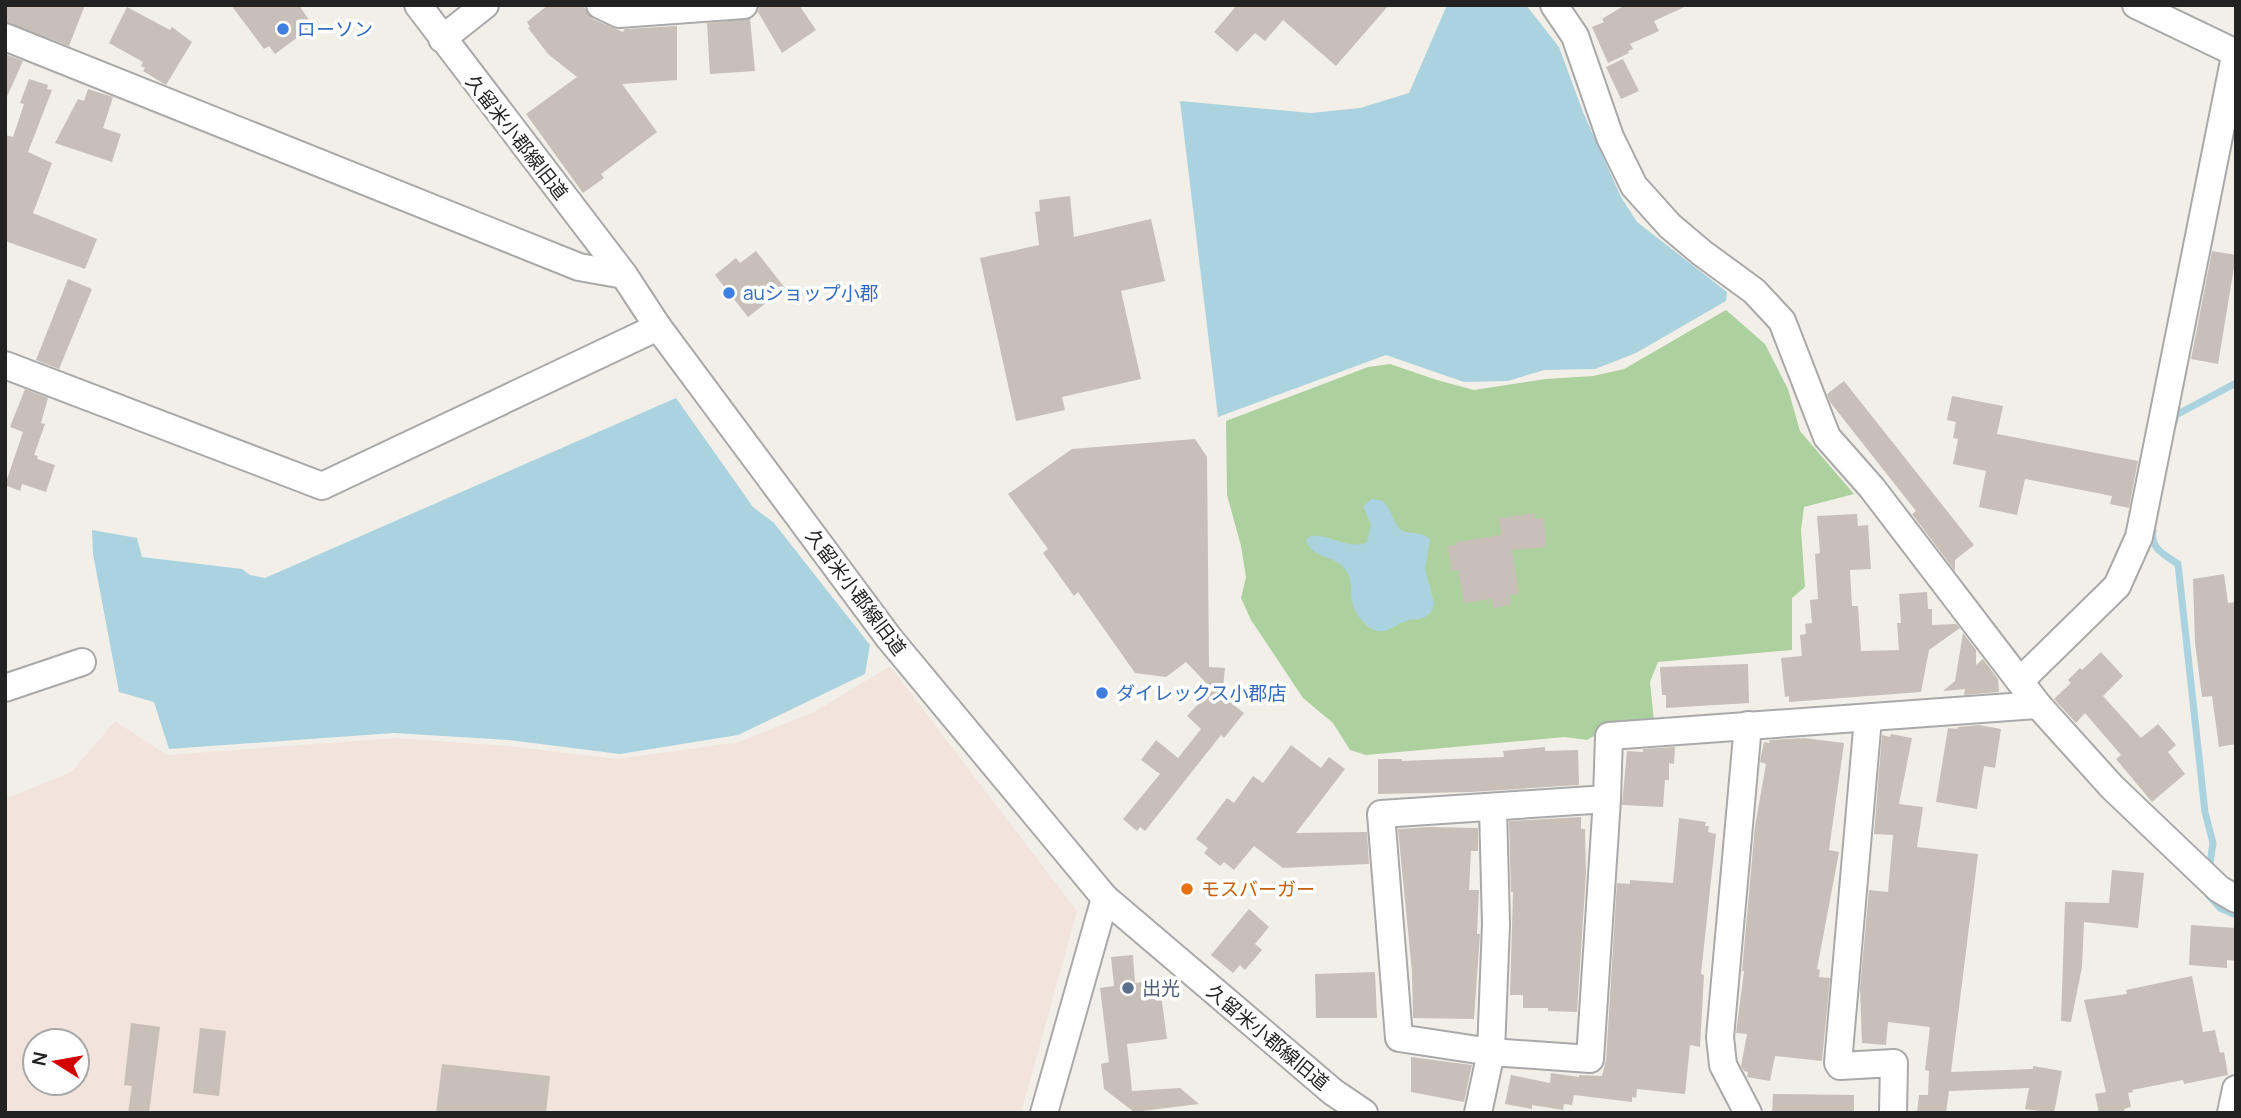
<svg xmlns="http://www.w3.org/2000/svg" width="2241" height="1118" font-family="Manrope,'Noto Sans JP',sans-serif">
<rect width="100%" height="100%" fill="#f2efe9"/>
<path fill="#f3e3dd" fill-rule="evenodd" d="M890 666 1077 911 1021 1113H5V799L71 772 115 721 167 755 396 738 508 746 618 759 739 742 814 712ZM35 1041H77V1083H35Z"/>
<polygon fill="#add19e" points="1726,310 1765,344 1788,389 1800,431 1854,494 1804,507 1801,530 1805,587 1792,598 1792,650 1658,662 1650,682 1654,721 1616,723 1587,740 1565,737 1366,755 1350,750 1333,723 1303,698 1251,620 1241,598 1246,577 1241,546 1227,495 1226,421 1368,367 1390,364 1437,380 1474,390 1546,379 1593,376 1624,369"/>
<g fill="#aad3df">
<polygon points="1447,5 1526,5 1559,47 1583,112 1621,197 1637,222 1727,292 1726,301 1636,353 1595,369 1544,370 1508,381 1464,382 1386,355 1218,417 1180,101 1311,113 1360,108 1409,93"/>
<polygon points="676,398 753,507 774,523 870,645 865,674 738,735 620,754 509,740 394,733 169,749 154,702 119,692 93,554 92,530 137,538 142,557 242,569 250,575 265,578"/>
<path d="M1372 499C1392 499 1389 517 1400 529 1407 536 1418 529 1430 539L1425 569 1434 603 1432 611C1420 624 1417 616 1404 622 1397 624 1390 630 1384 631 1369 633 1357 617 1353 605 1349 592 1354 579 1344 568 1333 555 1314 559 1306 541L1310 536C1329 533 1349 551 1367 542L1371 525 1363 506Z"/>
</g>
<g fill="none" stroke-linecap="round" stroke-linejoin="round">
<g stroke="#aad3df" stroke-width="7">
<polyline points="2174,423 2176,415 2236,383"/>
<path d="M2153 531C2150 549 2165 555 2178 564L2205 812 2213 843 2209 871"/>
<polyline points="2209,896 2220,908 2236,915"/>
</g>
</g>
<g fill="#c7bfb8">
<polygon points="5,5 85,5 69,46 5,22"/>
<polygon points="231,5 299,5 313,26 275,54 269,46 264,49"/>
<polygon points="548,5 582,5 593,19 623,32 625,29 677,26 677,80 622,84 657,132 601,174 604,178 583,193 526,114 577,77 548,54 528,28 530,27 527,22"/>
<polygon points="760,5 799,5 816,30 782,53 758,12"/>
<polygon points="1237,5 1389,5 1336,66 1283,20 1265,41 1255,33 1237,52 1214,32"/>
<polygon points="1625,5 1689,5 1654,21 1659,31 1630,44 1633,49 1628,51 1629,53 1608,63 1592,27 1604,22 1602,19"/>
<polygon points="127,7 170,30 172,27 192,42 166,85 143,71 145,68 141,66 143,62 109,43"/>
<polygon points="750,19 755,71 710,74 707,23"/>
<polygon points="5,54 23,61 5,101"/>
<polygon points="1623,59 1639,91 1621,99 1606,67"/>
<polygon points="29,79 48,85 47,89 52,90 28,152 52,163 33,213 97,239 85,269 5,241 5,135 13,137 24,104 20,103"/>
<polygon points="88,89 113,97 103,128 121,134 112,162 55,143 78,99 84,101"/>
<polygon points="1070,196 1074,237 1151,219 1165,281 1121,291 1141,379 1062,397 1065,410 1016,421 980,258 1039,245 1035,212 1040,211 1039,200"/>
<polygon points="756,251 785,288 748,317 715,275 736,258 740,263"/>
<polygon points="2212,251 2236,255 2218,364 2191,359"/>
<polygon points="68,279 92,289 59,369 36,360"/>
<polygon points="1844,381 1974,545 1955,560 1955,571 1912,514 1916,511 1830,402 1827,394"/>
<polygon points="25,389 48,398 41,423 45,424 34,455 38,456 37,459 55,465 46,492 22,484 20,491 5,485 23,432 10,427"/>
<polygon points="1952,396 2003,406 1997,434 2138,461 2129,508 2110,504 2112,496 2025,479 2017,515 1979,507 1986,471 1953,464 1958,439 1953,438 1956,422 1947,420"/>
<polygon points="1195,439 1207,457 1209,667 1225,668 1222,696 1244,713 1224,738 1221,735 1145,831 1140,827 1137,831 1123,819 1160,774 1141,760 1156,740 1178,758 1201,729 1187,716 1212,689 1186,662 1166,677 1135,673 1078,592 1074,596 1043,553 1048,549 1008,494 1072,449"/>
<polygon points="1534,513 1535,519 1544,518 1546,547 1512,550 1519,594 1510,595 1511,605 1493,608 1492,599 1464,603 1458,570 1451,571 1448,546 1456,545 1456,542 1501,535 1499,518"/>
<polygon points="1857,514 1858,526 1868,525 1871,569 1850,570 1852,606 1858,606 1861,651 1899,650 1897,623 1901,623 1899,594 1927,592 1928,609 1932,609 1932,625 1956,624 1960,628 1929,650 1921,692 1789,702 1789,696 1785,697 1781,658 1802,656 1800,635 1806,634 1805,624 1812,623 1810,600 1818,599 1815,554 1820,553 1817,516"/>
<polygon points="2224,574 2228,603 2236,602 2236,744 2219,747 2212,696 2202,697 2195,643 2193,579"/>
<polygon points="1963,633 1976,650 1976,665 1983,659 1998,679 1999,692 1964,695 1965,689 1943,691 1955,681"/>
<polygon points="2101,652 2123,676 2103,696 2141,738 2158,724 2176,745 2168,752 2185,774 2152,802 2116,759 2121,755 2085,713 2076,723 2054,699 2071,683 2068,680 2080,668 2082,670"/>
<polygon points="1748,664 1749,703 1666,708 1666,695 1662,695 1660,667"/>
<polygon points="1979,725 2001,729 1995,768 1984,766 1977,809 1936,802 1948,728 1957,729 1958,727"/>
<polygon points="1891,734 1912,738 1899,804 1923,807 1917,847 1978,854 1951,1072 2033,1069 2033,1066 2062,1071 2054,1113 2025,1109 2029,1088 1949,1091 1946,1113 1917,1113 1919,1095 1928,1095 1929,1071 1925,1070 1930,1027 1888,1022 1886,1045 1862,1043 1860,988 1869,890 1888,892 1893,835 1874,834 1882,735 1890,737"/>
<polygon points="1804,738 1844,743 1829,850 1839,852 1817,969 1820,970 1819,977 1830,978 1822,1061 1775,1056 1770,1081 1747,1077 1748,1072 1744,1071 1741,1066 1747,1034 1736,1033 1744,971 1742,971 1755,826 1766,764 1760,762 1761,756 1764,742 1769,743 1770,740"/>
<polygon points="1291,745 1321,768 1329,757 1345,769 1296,833 1367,832 1369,864 1283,868 1254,846 1234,870 1224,862 1220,866 1204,853 1208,848 1196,839 1227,798 1234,803 1253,776 1263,783"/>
<polygon points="1545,747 1545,751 1578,750 1579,785 1471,792 1378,794 1378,759 1402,759 1402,761 1504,757 1503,751"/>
<polygon points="1675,747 1674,764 1669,763 1669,780 1665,780 1663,807 1622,805 1627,751 1643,752 1643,749"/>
<polygon points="1581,817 1581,829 1585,829 1586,873 1577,1012 1548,1011 1548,1008 1523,1008 1523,995 1510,995 1513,892 1511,892 1509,821"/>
<polygon points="1679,818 1706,822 1705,826 1709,826 1708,832 1716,834 1701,974 1704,975 1700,1047 1690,1045 1685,1094 1637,1089 1636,1098 1632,1097 1632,1102 1574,1095 1572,1105 1564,1104 1563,1110 1532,1105 1532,1109 1505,1104 1511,1075 1550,1083 1551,1073 1579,1077 1579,1075 1602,1076 1606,1060 1617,883 1630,884 1630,880 1673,883"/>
<polygon points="1430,827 1478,828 1478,851 1471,851 1469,890 1479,890 1477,934 1480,934 1474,1019 1413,1018 1412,972 1398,829"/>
<polygon points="2112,870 2144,873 2138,928 2084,922 2082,967 2071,1022 2061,1021 2065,902 2109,903"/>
<polygon points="1249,909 1269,927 1255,944 1262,950 1245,970 1240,965 1233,973 1211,955"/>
<polygon points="2191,925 2236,928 2236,961 2227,960 2227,968 2189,965"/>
<polygon points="1133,955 1135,983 1159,980 1167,1039 1127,1044 1132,1091 1180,1088 1199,1104 1134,1112 1104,1089 1101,1064 1109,1062 1100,988 1114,986 1111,957"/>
<polygon points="1375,972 1377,1018 1316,1018 1315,974"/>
<polygon points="2192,976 2203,1032 2215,1030 2220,1053 2224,1052 2228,1075 2184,1084 2183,1080 2132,1090 2133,1092 2128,1093 2131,1107 2124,1109 2125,1113 2099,1113 2095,1094 2106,1092 2084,1000 2127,994 2126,990"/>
<polygon points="131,1023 160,1027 149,1113 128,1113 132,1086 124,1085"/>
<polygon points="200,1028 226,1031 219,1096 193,1093"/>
<polygon points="1411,1057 1472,1065 1464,1102 1411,1092"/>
<polygon points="442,1064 550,1076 546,1113 436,1113"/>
<polygon points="1773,1094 1854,1095 1854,1113 1772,1113"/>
</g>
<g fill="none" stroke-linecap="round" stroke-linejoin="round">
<g stroke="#a9a9a9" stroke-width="30">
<g id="minor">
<polyline points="418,5 624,275 658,327 889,638 1105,898 1333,1092 1364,1113"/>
<polyline points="600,5 619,14 744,5"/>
<polyline points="1554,5 1575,36 1610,137 1634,186 1670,226 1702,253 1754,291 1782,321 1827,437 1872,488 2038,705 2112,787 2219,889 2236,899"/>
<polyline points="2136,5 2236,53"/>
<polyline points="5,37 579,267 624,275"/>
<polyline points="442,39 485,5"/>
<polyline points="5,365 322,486 658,327"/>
<polyline points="2020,681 2117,586 2139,537 2236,51"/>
<polyline points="5,688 82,662"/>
<polyline points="1868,718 1838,1063 1840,1066 1894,1063 1893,1113"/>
<polyline points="1748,725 1720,1037 1723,1065 1748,1113"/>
<polyline points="1607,799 1590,1059 1491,1052 1399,1038 1381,814 1607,799 1609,736 2038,705"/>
<polyline points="1044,1113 1105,898"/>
<polyline points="1478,1113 1491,1052 1496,924 1493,808"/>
<polyline points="2231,1113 2236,1089"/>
</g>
</g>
<use href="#minor" stroke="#fff" stroke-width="26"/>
</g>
<g fill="#3f7fe0" stroke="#fff" stroke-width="2.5">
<circle cx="283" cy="29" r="7"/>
<circle cx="729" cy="293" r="7"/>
<circle cx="1102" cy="693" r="7"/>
</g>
<circle fill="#e8710a" stroke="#fff" stroke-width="2.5" cx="1187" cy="889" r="7"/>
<circle fill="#5c6f8a" stroke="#fff" stroke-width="2.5" cx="1128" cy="988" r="7"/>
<g text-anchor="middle" stroke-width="7" stroke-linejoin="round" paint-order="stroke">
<g font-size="19" fill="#366cbe" stroke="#fff" text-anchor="start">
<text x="297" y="36">ローソン</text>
<text x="743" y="300">auショップ小郡</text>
<text x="1116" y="700">ダイレックス小郡店</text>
</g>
<g font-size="19" fill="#222" stroke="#fff">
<text transform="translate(517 137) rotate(52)" y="7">久留米小郡線旧道</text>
<text transform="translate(856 592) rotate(53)" y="7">久留米小郡線旧道</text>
<text transform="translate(1268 1037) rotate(40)" y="7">久留米小郡線旧道</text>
</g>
<g font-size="19" fill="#c56008" stroke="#fff" text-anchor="start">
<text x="1201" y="896">モスバーガー</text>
</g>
<g font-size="19" fill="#4e5e75" stroke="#fff" text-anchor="start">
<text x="1142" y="995">出光</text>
</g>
</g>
<rect width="2241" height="1118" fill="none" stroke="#222222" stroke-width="14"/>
<g transform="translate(56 1062) rotate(281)"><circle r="33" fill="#ffffff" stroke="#a7a7a7" stroke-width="2"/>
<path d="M0-5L12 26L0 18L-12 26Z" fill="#d40000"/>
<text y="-10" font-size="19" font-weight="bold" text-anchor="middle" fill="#222222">N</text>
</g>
</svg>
